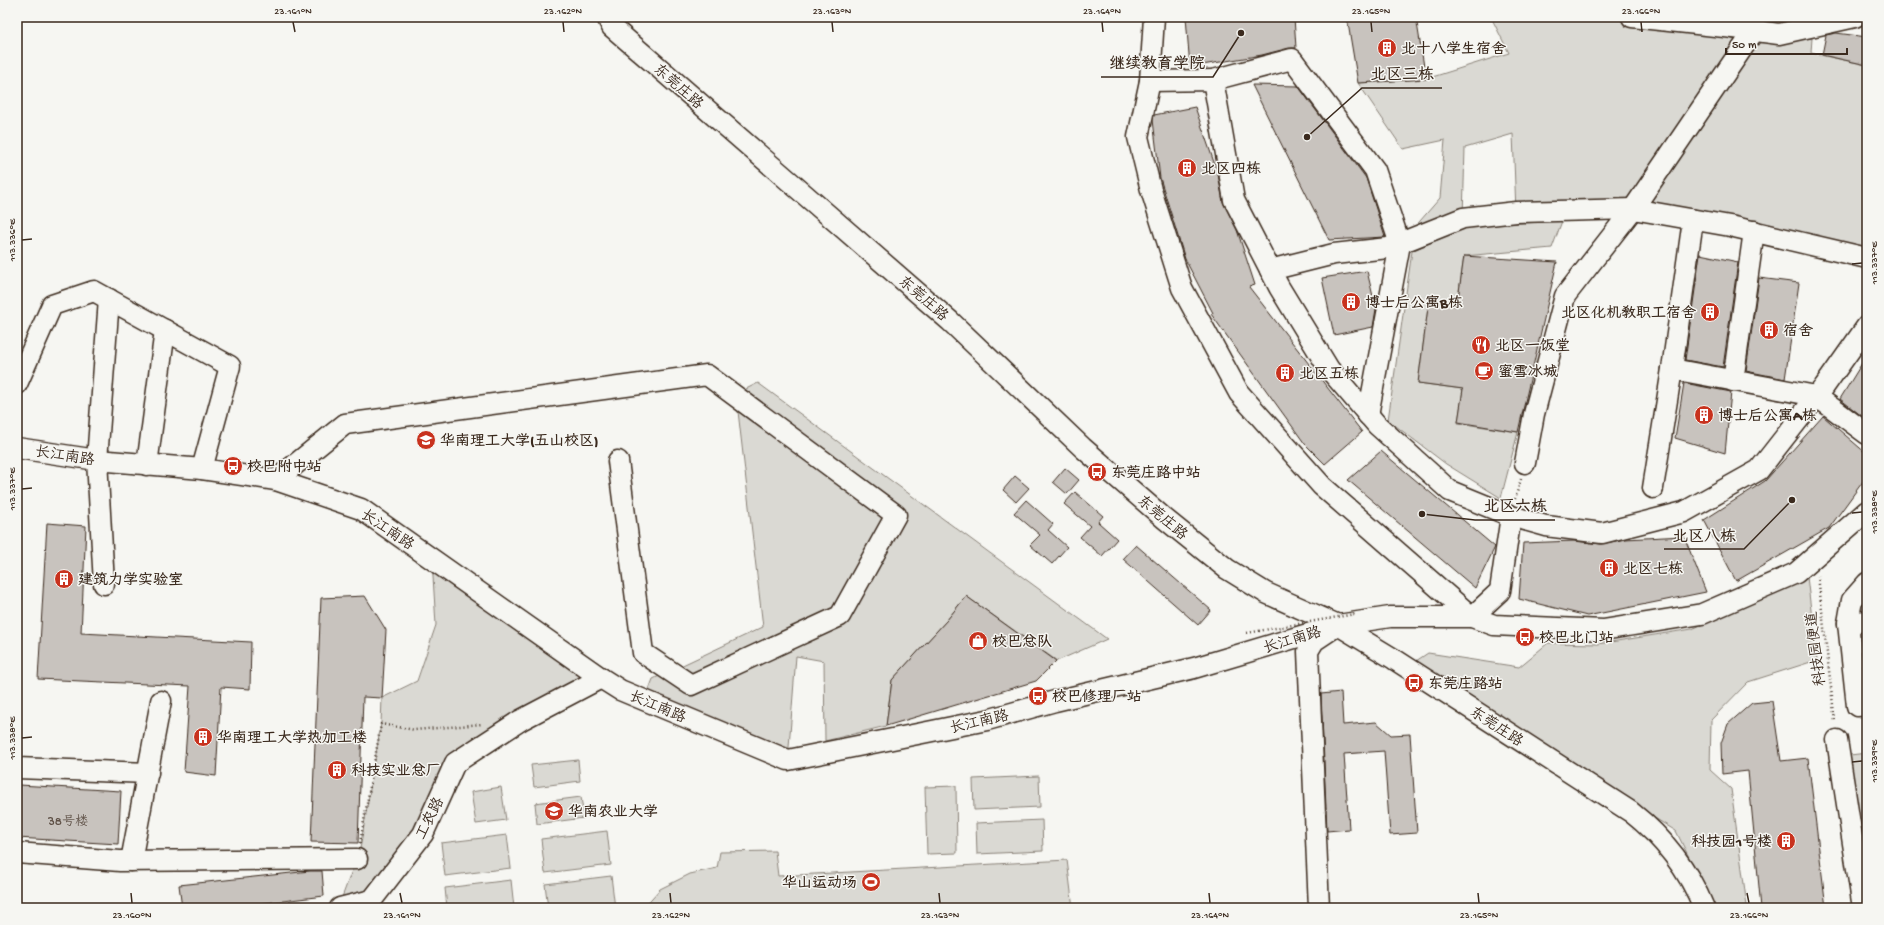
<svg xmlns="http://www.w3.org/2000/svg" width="1884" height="925" font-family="'Gochi Hand','LXGW WenKai TC',sans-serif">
<rect width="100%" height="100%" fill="#f6f6f2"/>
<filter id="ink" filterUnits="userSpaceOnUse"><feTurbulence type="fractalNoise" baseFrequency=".025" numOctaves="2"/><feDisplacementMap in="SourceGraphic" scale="8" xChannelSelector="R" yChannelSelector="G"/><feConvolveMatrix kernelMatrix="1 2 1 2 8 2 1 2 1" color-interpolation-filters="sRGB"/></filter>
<g filter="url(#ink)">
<g fill="#dad9d3" stroke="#8a8278">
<polygon points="1491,17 1632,17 1754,31 1640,200 1759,43 1812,38 1811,53 1867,65 1867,260 1633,209 1516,212 1513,134 1465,148 1463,218 1400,244 1440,198 1445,140 1403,149 1358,83 1426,79 1509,53"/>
<polygon points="1562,221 1552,248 1464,256 1457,306 1429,301 1418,383 1463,389 1458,423 1518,432 1501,498 1446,464 1388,420 1412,251 1468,226"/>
<polygon points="758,383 1107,639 1057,661 966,596 947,620 892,680 886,726 825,741 824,661 796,656 788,760 645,700 653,679 763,627 736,394"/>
<polygon points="432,560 601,678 456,763 372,900 338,908 360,849 381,724 382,698 417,681 436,625"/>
<polygon points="1807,577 1817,660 1748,682 1711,720 1710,770 1731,789 1747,906 1749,908 1714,908 1676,831 1407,667 1428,653 1519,667 1548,643 1598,644 1692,629"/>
<polygon points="1867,753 1867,876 1850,755"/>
<polygon points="578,760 580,781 534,787 531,765"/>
<polygon points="1039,776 1040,807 974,810 973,779"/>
<polygon points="956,786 957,853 927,854 925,787"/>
<polygon points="501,787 506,820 476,824 471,792"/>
<polygon points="581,797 584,818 537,824 535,803"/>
<polygon points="1042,820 1043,851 977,854 976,823"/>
<polygon points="607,831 611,865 545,873 541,839"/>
<polygon points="507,835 511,868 445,876 441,843"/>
<polygon points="775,851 778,876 1067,860 1073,908 643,908 660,889 690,874 717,868 720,852"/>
<polygon points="611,876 615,908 548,908 545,884"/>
<polygon points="511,880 514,908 447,908 445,888"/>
</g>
<g fill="#c8c3be" stroke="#3b2a1e">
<polygon points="1186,17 1294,17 1296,48 1289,48 1262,55 1190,67"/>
<polygon points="1347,17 1416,17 1426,79 1358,83"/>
<polygon points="1836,33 1867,37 1867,65 1822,55 1826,35"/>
<polygon points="1252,85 1298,86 1366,178 1385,237 1329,240"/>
<polygon points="1195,107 1218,174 1223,202 1237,230 1255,285 1249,287 1362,432 1325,464 1305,444 1211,314 1213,313 1185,259 1160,178 1153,120 1154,115"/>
<polygon points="1700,254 1738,262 1723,367 1685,360"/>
<polygon points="1464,256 1557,262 1518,432 1458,422 1463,389 1418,383 1429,300 1457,306"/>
<polygon points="1367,271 1376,309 1373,327 1334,335 1322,278"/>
<polygon points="1759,278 1799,283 1785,379 1746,371"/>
<polygon points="1867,355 1867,420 1840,399"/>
<polygon points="1684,383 1731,392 1725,453 1675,438"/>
<polygon points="1823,416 1867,454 1867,476 1829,528 1736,581 1704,520 1765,481"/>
<polygon points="1381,451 1495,547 1475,588 1348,480"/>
<polygon points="1065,468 1079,480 1067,494 1053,482"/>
<polygon points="1015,476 1029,488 1016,502 1003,490"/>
<polygon points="1075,492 1103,516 1098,522 1117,539 1102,556 1080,537 1090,526 1064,504"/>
<polygon points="1026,500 1053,524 1048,530 1067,547 1052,564 1030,545 1040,535 1014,513"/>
<polygon points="47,523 86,526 81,633 251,642 250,689 221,687 216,776 184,772 190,686 38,679"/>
<polygon points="1684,536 1706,592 1587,616 1519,599 1523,543 1574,541 1601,544 1625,539"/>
<polygon points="1136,545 1211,610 1198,625 1123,559"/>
<polygon points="365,596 386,630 382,698 363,697 358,843 311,842 321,598"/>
<polygon points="966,596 1056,661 1036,681 886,726 892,680 947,620"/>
<polygon points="1341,692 1343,725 1376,722 1391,735 1410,734 1417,833 1390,835 1384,751 1344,754 1349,829 1327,831 1321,694"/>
<polygon points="1772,701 1781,761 1808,758 1826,908 1761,908 1748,771 1722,774 1721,743 1728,724 1752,703"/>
<polygon points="19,785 121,791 118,844 17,838"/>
<polygon points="310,871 322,871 324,896 224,908 182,908 179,885"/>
</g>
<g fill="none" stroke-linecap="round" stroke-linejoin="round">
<g stroke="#3b2a1e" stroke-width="23">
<g id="minor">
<path d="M607 17 612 27 950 321 1083 448 1165 519 1227 569 1266 593 1338 625 1394 659 1631 812C1664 838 1688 869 1704 908"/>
<polyline points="1154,17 1150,81 1138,137 1151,190 1182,288 1239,393 1322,486 1472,617 1500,591 1511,516"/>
<polyline points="1632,17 1734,28"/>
<polyline points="1730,17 1734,28 1779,34 1855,17"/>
<polyline points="1213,80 1292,59 1375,170 1400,244 1368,415"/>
<polyline points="1150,81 1213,80 1234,200 1279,287 1329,369 1377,425 1450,491 1511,516 1546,526 1602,533 1684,512 1759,470 1824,387 1867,326"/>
<polyline points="1270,270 1334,254 1388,248 1463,218 1516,212 1633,209 1730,226 1867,258"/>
<polyline points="1672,369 1693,220"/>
<polyline points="1733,381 1754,231"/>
<polyline points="17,384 52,305 94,291 230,366 202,469"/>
<polyline points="17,448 97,460 202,469 276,480 361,509 601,678 620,690 788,760 987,720 1055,701 1194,668 1338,625"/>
<polyline points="1525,463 1534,414 1565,296 1633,209 1754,31"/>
<polyline points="147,465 165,330"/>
<polyline points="276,480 345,424 707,375 896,515 840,616 691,685 643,653 618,461"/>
<polyline points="1653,488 1672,369 1816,396 1867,434"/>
<polyline points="104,584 97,460 109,299"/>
<polyline points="1867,621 1848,623 1857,706 1867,705"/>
<polyline points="1848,623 1852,600 1867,583"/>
<polyline points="1837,740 1863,908"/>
<polyline points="17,768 148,773"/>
<polyline points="17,853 120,861 357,859"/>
<polyline points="131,861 161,701"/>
<polyline points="340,908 372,900 423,834 455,763 521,720 601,678"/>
<polyline points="1319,908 1308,651 1314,641 1338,625 1390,617 1472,617 1494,625 1603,630 1702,614 1796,573 1867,511"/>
</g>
</g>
<g stroke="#3b2a1e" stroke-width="2.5" stroke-dasharray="1 3" stroke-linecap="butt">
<polyline points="1515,499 1521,479"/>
<polyline points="1818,576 1835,722"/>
<polyline points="360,843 381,724 415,730 482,724"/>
</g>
<use href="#minor" stroke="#f6f6f2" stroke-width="20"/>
<polyline stroke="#3b2a1e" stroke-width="2.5" stroke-dasharray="1 3" stroke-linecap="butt" points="1247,633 1355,614"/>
</g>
</g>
<path fill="none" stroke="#3b2a1e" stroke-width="1.5" d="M293 22 295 32M563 22 564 32M832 22 833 32M1102 22 1103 32M1371 22 1372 32M1641 22 1642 32M22 240 32 239M1852 264 1862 263M22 489 32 488M1852 513 1862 512M22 738 32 737M1852 762 1862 761M131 893 132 903M400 893 402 903M670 893 671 903M939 893 940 903M1209 893 1210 903M1478 893 1479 903M1747 893 1749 903"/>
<defs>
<g id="building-disc" transform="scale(1)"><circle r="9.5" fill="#c8321e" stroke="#f6f6f2"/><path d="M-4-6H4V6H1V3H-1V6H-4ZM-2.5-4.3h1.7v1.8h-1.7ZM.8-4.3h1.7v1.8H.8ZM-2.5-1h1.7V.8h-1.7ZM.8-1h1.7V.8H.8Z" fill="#fff"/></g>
<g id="restaurant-disc" transform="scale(1)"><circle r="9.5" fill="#c8321e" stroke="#f6f6f2"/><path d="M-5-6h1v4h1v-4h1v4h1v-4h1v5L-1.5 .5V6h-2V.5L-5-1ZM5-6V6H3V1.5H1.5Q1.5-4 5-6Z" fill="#fff"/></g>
<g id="cafe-disc" transform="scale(1)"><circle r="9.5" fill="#c8321e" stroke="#f6f6f2"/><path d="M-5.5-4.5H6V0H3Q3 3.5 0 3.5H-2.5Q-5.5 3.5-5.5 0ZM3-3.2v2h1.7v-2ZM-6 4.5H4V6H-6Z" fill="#fff"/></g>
<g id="university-disc" transform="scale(1)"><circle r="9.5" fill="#c8321e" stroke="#f6f6f2"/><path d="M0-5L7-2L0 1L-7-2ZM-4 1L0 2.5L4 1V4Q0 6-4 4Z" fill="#fff"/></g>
<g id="bus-disc" transform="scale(1)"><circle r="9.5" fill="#c8321e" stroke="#f6f6f2"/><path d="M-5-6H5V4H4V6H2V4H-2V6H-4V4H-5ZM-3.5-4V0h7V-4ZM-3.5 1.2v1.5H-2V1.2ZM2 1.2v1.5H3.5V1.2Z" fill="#fff"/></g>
<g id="shop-disc" transform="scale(1)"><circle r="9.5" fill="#c8321e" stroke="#f6f6f2"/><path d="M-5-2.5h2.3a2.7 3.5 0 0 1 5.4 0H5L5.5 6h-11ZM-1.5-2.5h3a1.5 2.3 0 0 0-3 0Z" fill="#fff"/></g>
<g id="stadium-disc" transform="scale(1)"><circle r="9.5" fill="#c8321e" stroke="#f6f6f2"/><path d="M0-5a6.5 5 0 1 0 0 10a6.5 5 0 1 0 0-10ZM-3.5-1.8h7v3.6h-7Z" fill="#fff"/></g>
</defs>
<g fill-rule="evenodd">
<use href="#building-disc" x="1387" y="48"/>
<use href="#building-disc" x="1187" y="168"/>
<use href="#building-disc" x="1351" y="302"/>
<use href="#building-disc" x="1710" y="312"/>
<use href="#building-disc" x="1769" y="330"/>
<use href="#restaurant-disc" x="1481" y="345"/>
<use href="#cafe-disc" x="1484" y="371"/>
<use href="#building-disc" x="1285" y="373"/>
<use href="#building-disc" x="1704" y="415"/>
<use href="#university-disc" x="426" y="440"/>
<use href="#bus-disc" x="233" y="466"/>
<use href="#bus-disc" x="1097" y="472"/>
<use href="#building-disc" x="1609" y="568"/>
<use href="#building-disc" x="64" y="579"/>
<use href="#bus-disc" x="1525" y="637"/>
<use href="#shop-disc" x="978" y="641"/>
<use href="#bus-disc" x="1414" y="683"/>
<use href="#bus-disc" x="1038" y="696"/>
<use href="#building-disc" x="203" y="737"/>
<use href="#building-disc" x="337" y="770"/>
<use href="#university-disc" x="554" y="811"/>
<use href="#building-disc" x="1786" y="841"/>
<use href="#stadium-disc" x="871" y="882"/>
</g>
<g text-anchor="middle" stroke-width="3" stroke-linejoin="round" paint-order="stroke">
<g font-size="13" fill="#5e5046">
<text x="68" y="825">38号楼</text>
</g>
<g font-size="15" font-weight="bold" fill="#3b2a1e" stroke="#f6f6f2" text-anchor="start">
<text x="1401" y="53">北十八学生宿舍</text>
<text x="1201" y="173">北区四栋</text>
<text x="1365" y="307">博士后公寓B栋</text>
<text x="1696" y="317" text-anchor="end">北区化机教职工宿舍</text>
<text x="1783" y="335">宿舍</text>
<text x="1495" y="350">北区一饭堂</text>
<text x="1498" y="376">蜜雪冰城</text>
<text x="1299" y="378">北区五栋</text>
<text x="1718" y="420">博士后公寓A栋</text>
<text x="440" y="445">华南理工大学(五山校区)</text>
<text x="247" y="471">校巴附中站</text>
<text x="1111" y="477">东莞庄路中站</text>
<text x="1623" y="573">北区七栋</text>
<text x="78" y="584">建筑力学实验室</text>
<text x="1539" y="642">校巴北门站</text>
<text x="992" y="646">校巴总队</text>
<text x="1428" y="688">东莞庄路站</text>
<text x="1052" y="701">校巴修理厂站</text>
<text x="217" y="742">华南理工大学热加工楼</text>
<text x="351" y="775">科技实业总厂</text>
<text x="568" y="816">华南农业大学</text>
<text x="1772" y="846" text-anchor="end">科技园1号楼</text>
<text x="857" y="887" text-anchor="end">华山运动场</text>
</g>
<g font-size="15" fill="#3b2a1e" stroke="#f6f6f2">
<text transform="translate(679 86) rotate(41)" y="5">东莞庄路</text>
<text transform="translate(924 298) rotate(41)" y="5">东莞庄路</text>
<text transform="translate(65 455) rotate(9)" y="5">长江南路</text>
<text transform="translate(1163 517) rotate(40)" y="5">东莞庄路</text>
<text transform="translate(388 529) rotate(34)" y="5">长江南路</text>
<text transform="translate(1292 639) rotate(-17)" y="5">长江南路</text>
<text transform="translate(1815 649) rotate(-97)" y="5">科技园便道</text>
<text transform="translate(658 706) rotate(23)" y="5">长江南路</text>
<text transform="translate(979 721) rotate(-13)" y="5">长江南路</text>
<text transform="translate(1497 726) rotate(33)" y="5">东莞庄路</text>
<text transform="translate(429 818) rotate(-63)" y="5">工农路</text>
</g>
</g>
<path fill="none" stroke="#3b2a1e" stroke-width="1.5" d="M1241 33L1213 77H1101M1307 137L1362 88H1442M1422 514L1475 520H1555M1792 500L1744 549H1664"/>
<g fill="#3b2a1e" stroke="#f6f6f2" stroke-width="1.5">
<circle cx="1241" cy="33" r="4"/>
<circle cx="1307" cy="137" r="4"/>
<circle cx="1422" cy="514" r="4"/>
<circle cx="1792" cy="500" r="4"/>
</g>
<g font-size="16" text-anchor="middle" font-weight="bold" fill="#3b2a1e" stroke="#f6f6f2" stroke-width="3" stroke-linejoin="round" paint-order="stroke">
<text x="1157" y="68">继续教育学院</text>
<text x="1402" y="79">北区三栋</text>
<text x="1515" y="511">北区六栋</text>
<text x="1704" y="541">北区八栋</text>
</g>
<rect width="1884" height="925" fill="none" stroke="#f6f6f2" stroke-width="44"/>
<path d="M1726 48v6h121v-6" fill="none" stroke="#3b2a1e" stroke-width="2"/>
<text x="1732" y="48" font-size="12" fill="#3b2a1e" stroke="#f6f6f2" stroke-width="3" paint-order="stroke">50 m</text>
<rect x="22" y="22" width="1840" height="881" fill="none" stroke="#3b2a1e" stroke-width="1.5"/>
<g font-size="10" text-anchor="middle" fill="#3b2a1e">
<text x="293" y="14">23.161°N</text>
<text x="563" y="14">23.162°N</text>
<text x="832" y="14">23.163°N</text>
<text x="1102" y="14">23.164°N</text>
<text x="1371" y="14">23.165°N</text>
<text x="1641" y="14">23.166°N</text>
<text transform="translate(11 240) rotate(-90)" y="4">113.336°E</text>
<text transform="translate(1873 263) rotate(-90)" y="4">113.337°E</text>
<text transform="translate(11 489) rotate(-90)" y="4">113.337°E</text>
<text transform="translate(1873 512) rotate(-90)" y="4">113.338°E</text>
<text transform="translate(11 738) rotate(-90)" y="4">113.338°E</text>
<text transform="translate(1873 761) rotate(-90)" y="4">113.339°E</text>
<text x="132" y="918">23.160°N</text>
<text x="402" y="918">23.161°N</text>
<text x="671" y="918">23.162°N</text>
<text x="940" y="918">23.163°N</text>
<text x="1210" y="918">23.164°N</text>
<text x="1479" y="918">23.165°N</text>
<text x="1749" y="918">23.166°N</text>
</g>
</svg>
